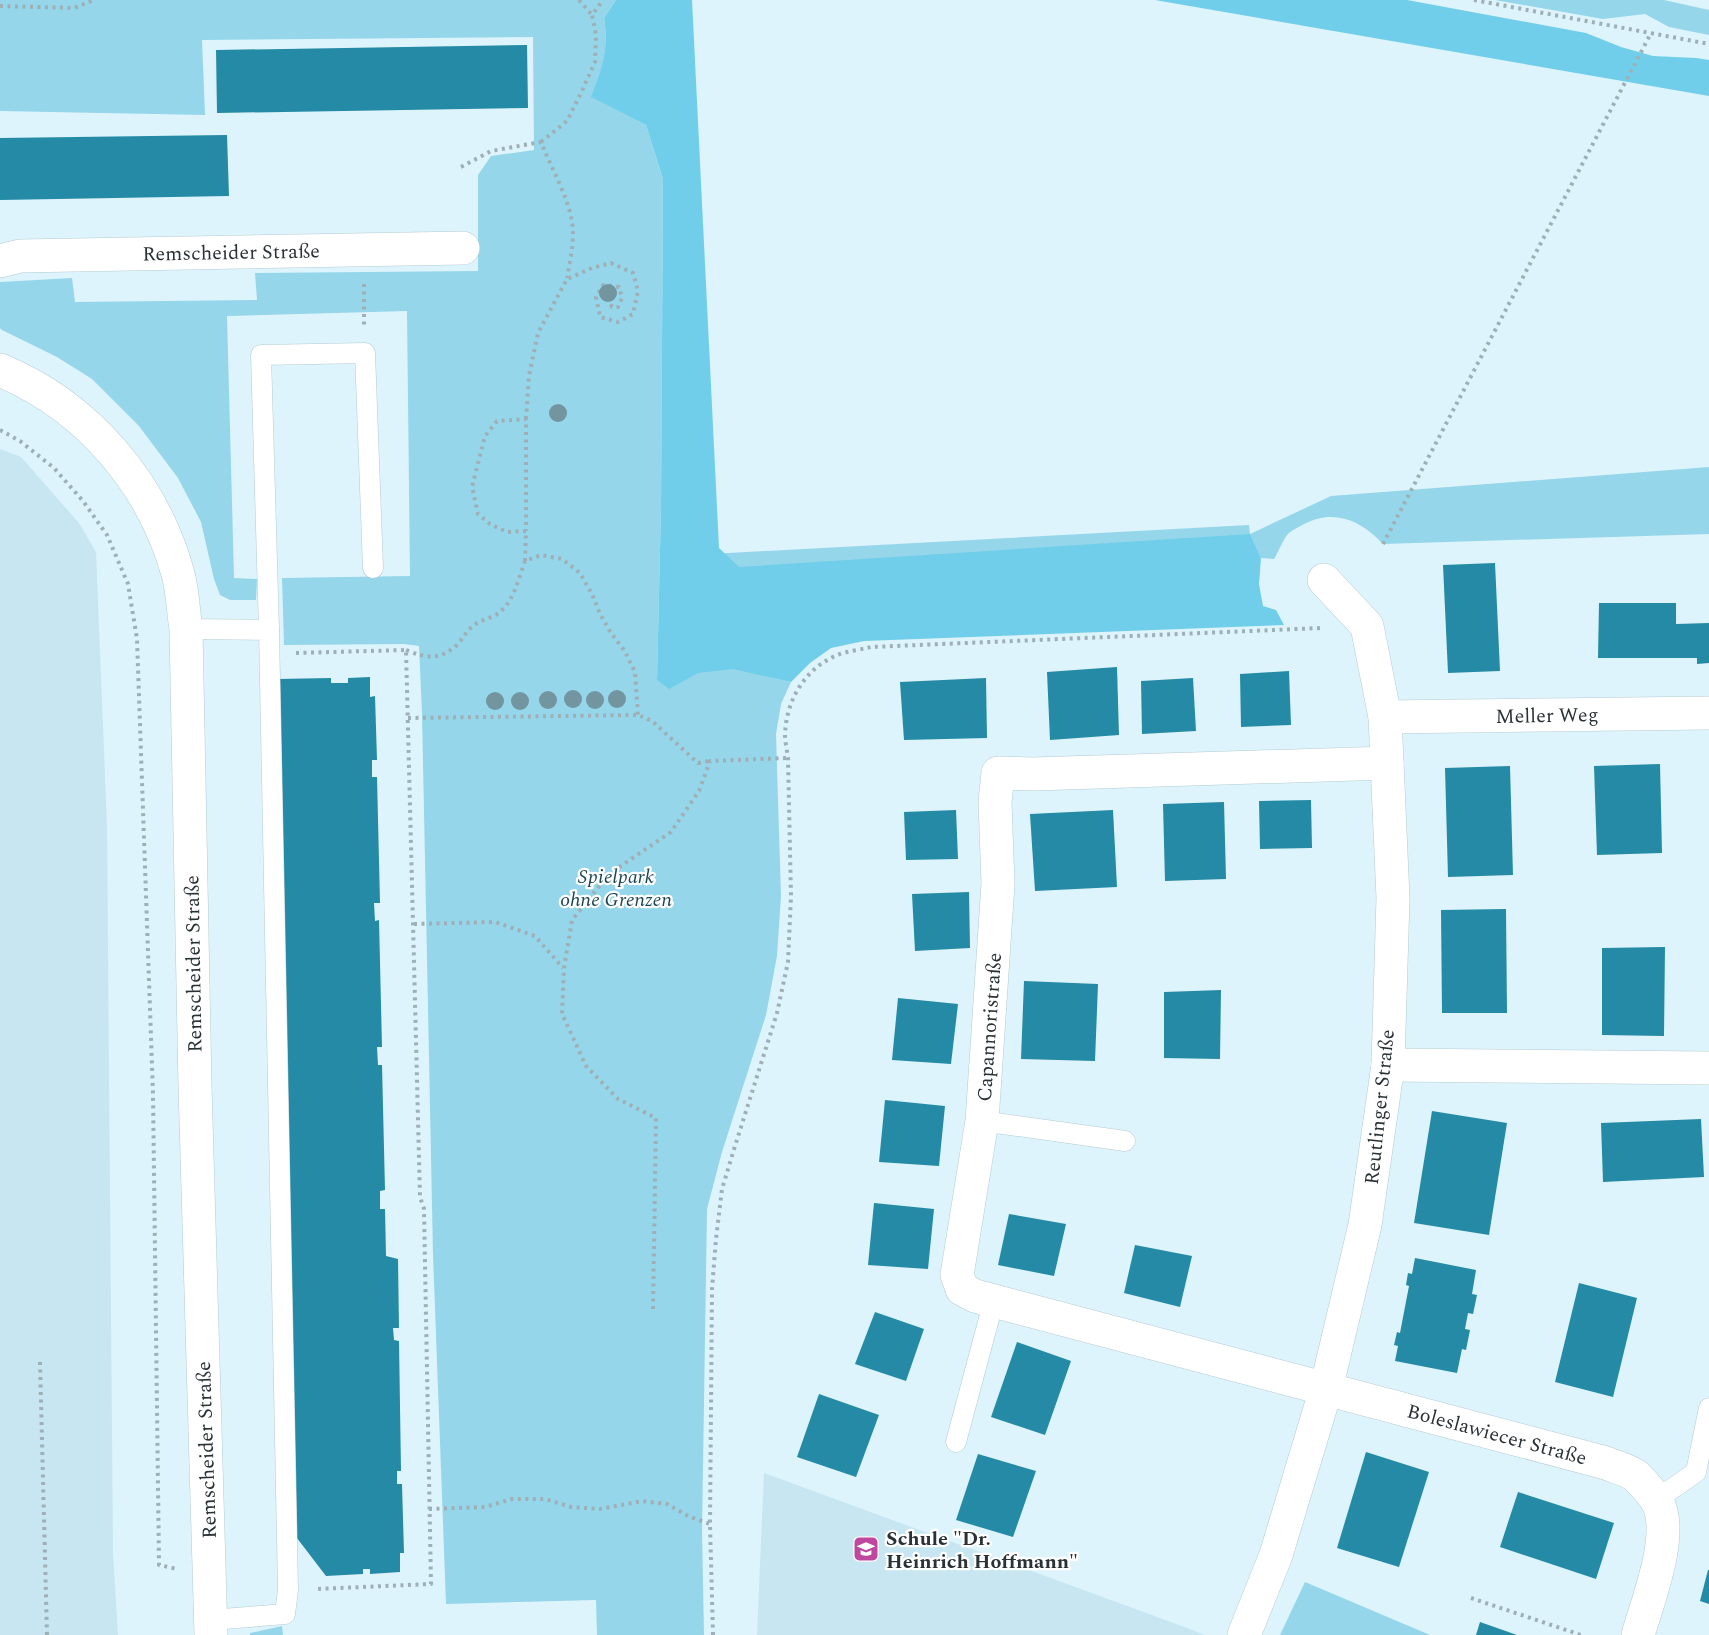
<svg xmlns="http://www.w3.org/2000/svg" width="1709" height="1635" font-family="Spectral,serif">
<rect width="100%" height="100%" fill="#ddf4fc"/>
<g fill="#c7e6f1">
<polygon points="0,449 21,457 79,523 96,552 107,826 113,1553 118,1635 0,1635"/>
<polygon points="764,1473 1179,1625 1205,1635 757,1635"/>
</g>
<g fill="#95d6ea">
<path d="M0 0H616L604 18C609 49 602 69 592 97L646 125 663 179 661 508 657 680 710 554 1249 525 1250 534 1331 496 1709 467V534L1383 544C1362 521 1334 508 1304 524 1299 527 1292 530 1288 534 1282 541 1279 551 1274 559L1261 558 1251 537 787 611 766 676 791 682 781 704 776 734 781 896 777 956 766 1015 722 1152 707 1209 702 1531 704 1635H597L596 1600 446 1604 433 1254 422 713 419 646 404 644 284 645 282 578 410 576 407 311 227 316 234 578 257 579 256 600H230L220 595 214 579 201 522 178 478 139 426 92 379 57 357 2 330 0 328V282L72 278 75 302 257 300 255 273 478 271V175L491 156 534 150 533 37 202 40 205 115 0 111Z"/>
<polygon points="1495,0 1664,0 1709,10 1709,35 1669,27 1645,14 1603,19"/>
<polygon points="1305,1582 1430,1635 1280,1635"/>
<polygon points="282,1626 283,1635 250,1635 250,1633"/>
</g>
<g fill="#70ceea">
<path d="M616 0H692L719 548 739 567 1250 534 1261 558 1259 584 1263 606 1276 610 1284 625 864 641 831 648 810 663 791 682 733 669 698 673 669 689 657 680 661 508 663 179 646 125 591 97C602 69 609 49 604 18Z"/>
<polygon points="1155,0 1407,0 1586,33 1621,47 1653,56 1696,58 1709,60 1709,96"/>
</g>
<g fill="#248aa5">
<polygon points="527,45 528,108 217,113 216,50"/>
<polygon points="227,135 229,196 0,200 0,138"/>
<polygon points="1495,563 1500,671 1448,673 1443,565"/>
<polygon points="1599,603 1676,603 1676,624 1709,623 1709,663 1697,664 1697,658 1598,658"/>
<polygon points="1117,667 1119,735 1050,740 1047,672"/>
<polygon points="1289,671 1291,725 1241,727 1240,674"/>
<polygon points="370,677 370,697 375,696 377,760 372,760 372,777 377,777 380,903 374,903 375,921 379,920 382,1047 377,1047 378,1065 382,1065 385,1190 380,1191 380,1209 385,1209 386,1256 398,1259 399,1328 393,1328 394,1340 399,1341 401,1471 397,1471 397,1484 402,1484 404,1553 400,1553 400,1572 370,1574 370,1569 363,1569 363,1574 326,1576 287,1525 277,679 331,678 331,683 348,683 348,678"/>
<polygon points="986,678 987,738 904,740 900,682"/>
<polygon points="1193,678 1196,731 1142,734 1141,681"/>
<polygon points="1660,764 1662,853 1597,855 1594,766"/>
<polygon points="1510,766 1513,875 1448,877 1445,768"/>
<polygon points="1311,800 1312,848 1260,849 1259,801"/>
<polygon points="1224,802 1226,879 1165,881 1163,804"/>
<polygon points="956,810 958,859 906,860 904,812"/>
<polygon points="1113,810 1117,887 1035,891 1030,814"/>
<polygon points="969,892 970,948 915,951 912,894"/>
<polygon points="1506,909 1507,1013 1442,1013 1441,910"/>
<polygon points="1665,947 1664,1036 1602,1035 1602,948"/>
<polygon points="1024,981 1098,984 1095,1061 1021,1059"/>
<polygon points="1221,990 1220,1059 1164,1058 1164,992"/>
<polygon points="898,998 958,1004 951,1064 892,1060"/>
<polygon points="885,1100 945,1106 939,1166 879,1162"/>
<polygon points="1432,1111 1507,1123 1489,1235 1414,1223"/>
<polygon points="1701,1119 1704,1177 1603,1182 1601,1123"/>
<polygon points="874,1203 934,1209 928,1269 868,1265"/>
<polygon points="1009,1214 1066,1224 1054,1276 998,1265"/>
<polygon points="1135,1245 1192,1256 1180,1307 1124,1293"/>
<polygon points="1415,1258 1476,1270 1472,1294 1477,1295 1473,1314 1468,1313 1465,1329 1470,1330 1466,1350 1462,1349 1457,1373 1395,1361 1398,1346 1394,1345 1397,1332 1400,1333 1409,1286 1406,1285 1408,1273 1412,1274"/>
<polygon points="1579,1283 1637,1298 1613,1397 1555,1382"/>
<polygon points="875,1312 924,1329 906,1381 855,1364"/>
<polygon points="1017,1342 1071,1361 1045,1435 991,1417"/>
<polygon points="819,1394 879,1415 856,1477 797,1457"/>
<polygon points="1366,1452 1429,1472 1399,1567 1337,1548"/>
<polygon points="978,1454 1036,1471 1013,1537 956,1520"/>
<polygon points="1518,1492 1614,1523 1596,1579 1500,1547"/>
<polygon points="1708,1570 1709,1570 1709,1604 1700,1601"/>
<polygon points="1480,1622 1517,1635 1476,1635"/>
</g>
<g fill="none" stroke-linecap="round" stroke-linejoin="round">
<g stroke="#b5cbd3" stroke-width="21">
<g id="service">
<polyline points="186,629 269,630 288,1590 285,1614 211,1620"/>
<polyline points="269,630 261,355 365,353 373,568"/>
<polyline points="982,1121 1125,1141"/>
<polyline points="956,1442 994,1300"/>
<polyline points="1656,1500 1696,1472 1709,1408"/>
</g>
</g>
<g stroke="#b5cbd3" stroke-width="34">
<g id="minor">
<polyline points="0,261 20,256 463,248"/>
<path d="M0 370C87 406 153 483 178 574 183 592 183 611 186 629L195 1086 211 1635"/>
<polyline points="1385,717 1709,713"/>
<path d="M1387 763 1033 774 998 773 995 802 998 884 982 1121 957 1275 962 1289 975 1296 1606 1463C1615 1467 1628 1470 1636 1476 1642 1482 1652 1493 1657 1501 1675 1533 1648 1600 1638 1635"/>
<polyline points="1388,1065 1709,1068"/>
<polyline points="1244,1635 1276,1555 1326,1389 1365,1225 1388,1065 1393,898 1385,717 1367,626 1324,580"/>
</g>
</g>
<g stroke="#9eb0b6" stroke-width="4" stroke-dasharray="3 4.5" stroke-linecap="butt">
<polyline points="579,0 592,15"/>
<polyline points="1474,0 1709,44"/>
<polyline points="0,6 74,8 94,0"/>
<polyline points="541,142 567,121 581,93 595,62 596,35 592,15 603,0"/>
<path d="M461 167 491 151 541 142C550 165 569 199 572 222 575 240 570 261 567 278"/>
<polyline points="364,284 364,327"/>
<polyline points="526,419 529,376 538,333 567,279 592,268 611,263 633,273 638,291 633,314 618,322 600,317 596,297 603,285 619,287 622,298 618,307 612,307 609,300"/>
<polyline points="0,430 20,441 54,468 83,501 107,535 128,584 137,639 153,1094 159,1565 177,1569"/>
<polyline points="1383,544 1651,33"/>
<polyline points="525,561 526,531 507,532 490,524 478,514 472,487 485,436 497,421 526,419 526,531"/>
<path d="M406 650C426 658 439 661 457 645 463 639 466 631 472 627 479 620 489 619 497 614 514 603 518 579 525 561L541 555 562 559 580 573 592 594 600 614 611 633 624 650 635 672 638 715"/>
<polyline points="296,653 406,650 420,1197 424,1209 431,1584 316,1589"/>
<polyline points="408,718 638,715 652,721 698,763 710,761"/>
<polyline points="414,924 495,922 535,936 563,968"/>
<polyline points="653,1309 656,1118 618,1099 586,1066 562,1014 564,968 572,920 609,874 671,832 699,791 710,761 788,758"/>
<polyline points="40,1362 47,1635"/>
<polyline points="429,1509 485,1507 512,1499 545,1499 571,1507 600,1509 642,1501 667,1504 688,1516 710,1524"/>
<polyline points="1471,1598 1581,1635"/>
<path d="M713 1635 710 1524 712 1289 716 1239 722 1189 735 1146 777 1013 788 962 791 896 788 758C787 750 785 742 785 735 786 701 804 670 835 656 846 651 860 650 871 647L1321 628"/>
</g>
<use href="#service" stroke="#fff" stroke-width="20"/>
<use href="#minor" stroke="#fff" stroke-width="33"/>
</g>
<g fill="#7395a0">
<circle cx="608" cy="293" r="9"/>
<circle cx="558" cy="413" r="9"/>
<circle cx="573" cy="699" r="9"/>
<circle cx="617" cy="699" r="9"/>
<circle cx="548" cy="700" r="9"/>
<circle cx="595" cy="700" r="9"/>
<circle cx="495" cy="701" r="9"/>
<circle cx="520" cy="701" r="9"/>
</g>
<defs>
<g id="school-square" transform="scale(1.35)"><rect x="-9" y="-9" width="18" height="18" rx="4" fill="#be489e" stroke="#fff"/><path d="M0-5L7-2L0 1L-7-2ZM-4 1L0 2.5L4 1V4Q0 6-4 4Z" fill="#fff"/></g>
</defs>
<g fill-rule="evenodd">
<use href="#school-square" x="866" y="1549"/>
</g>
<g text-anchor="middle" stroke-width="4.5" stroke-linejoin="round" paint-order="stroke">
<g font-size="20" fill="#293235" stroke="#fff">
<text transform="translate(231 252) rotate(-1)" y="7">Remscheider Straße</text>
<text transform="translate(1547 715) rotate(-1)" y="7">Meller Weg</text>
<text transform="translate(193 964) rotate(-91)" y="7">Remscheider Straße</text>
<text transform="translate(989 1027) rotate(-86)" y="7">Capannoristraße</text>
<text transform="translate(1379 1107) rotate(-84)" y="7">Reutlinger Straße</text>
<text transform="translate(1497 1434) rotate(15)" y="7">Boleslawiecer Straße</text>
<text transform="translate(206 1450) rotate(-92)" y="7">Remscheider Straße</text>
</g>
<g font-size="20" font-style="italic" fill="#1d4754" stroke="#fff">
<text x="616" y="883">Spielpark<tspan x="616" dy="23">ohne Grenzen</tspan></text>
</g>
<g font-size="20" font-weight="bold" fill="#293235" stroke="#fff" text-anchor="start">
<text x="886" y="1545">Schule "Dr.<tspan x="886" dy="23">Heinrich Hoffmann"</tspan></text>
</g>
</g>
</svg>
